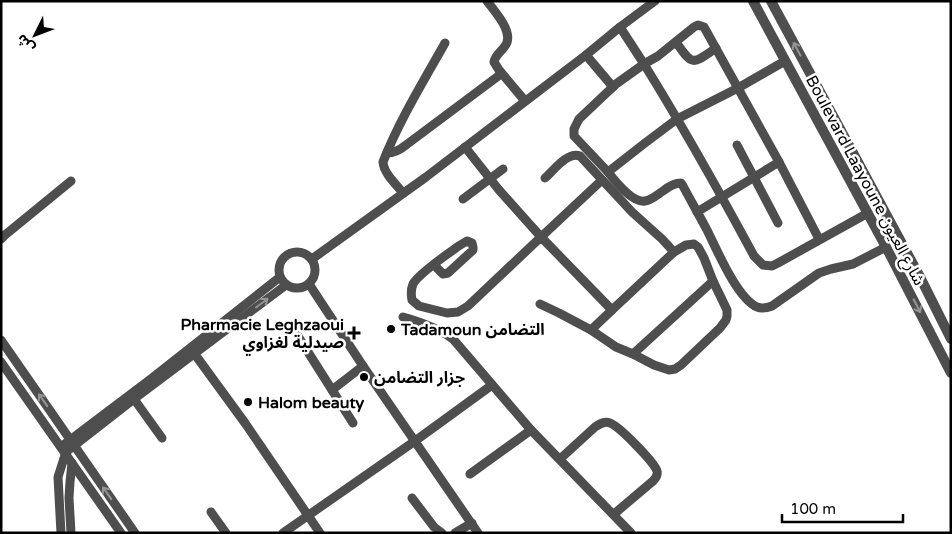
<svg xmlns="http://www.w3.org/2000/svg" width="952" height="534" font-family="'Varela Round','Noto Sans Arabic',sans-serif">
<rect width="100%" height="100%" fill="#fff"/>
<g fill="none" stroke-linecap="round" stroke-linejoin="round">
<g stroke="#4e4e4e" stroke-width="9">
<path d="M487 1C495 12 515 33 505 46 501 52 495 55 494 62L499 70 525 101"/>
<polyline points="620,27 644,64 658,56 694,27 698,25 704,27 779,162 819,239"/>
<path d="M676 42C693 67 693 64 716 48"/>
<polyline points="586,55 613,87"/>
<path d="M785 61 738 88 677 119 645 143 608 172 574 136V129L579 119 616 84 644 64C683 127 719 191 754 256L763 265 772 266 778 263 868 213"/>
<polyline points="737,145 778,223"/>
<polyline points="465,147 499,190 541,237 602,180"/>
<path d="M387 153C395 153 400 150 406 145L501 74"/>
<path d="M608 172C615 181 632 203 645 201 652 200 658 194 663 191 668 187 674 183 681 183L683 186C691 201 699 215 707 230 717 250 737 298 757 307 762 309 767 308 772 306L819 273 831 269 853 264 886 247"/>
<path d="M403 193C396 184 384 174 383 162 399 121 423 82 445 43"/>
<polyline points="463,199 503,169"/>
<polyline points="697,212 779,162"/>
<polyline points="1,239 5,235 71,181"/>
<circle cx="297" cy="270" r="18"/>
<polyline points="312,259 426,177 586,55 620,27 655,1"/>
<path d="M434 265 443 274 448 273 473 250V247L472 243 467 241 457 247C447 255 419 273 413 284 411 289 411 295 412 300L419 306 447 313 458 312 468 306 541 237 612 310 591 330"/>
<polyline points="309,284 363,366 478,533"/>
<path d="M540 304 559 313 591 330 616 347 633 354 654 365 669 370 675 369 681 365 720 328 726 320 727 316V310L713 281 704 258 698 247 694 244 686 245 674 252 662 239 632 212 580 156C568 151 554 170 545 178"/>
<polyline points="612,310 674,252"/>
<path d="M403 317C421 322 438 328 453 339L531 430 631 533"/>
<polyline points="294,330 353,423"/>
<polyline points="1,340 135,533"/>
<polyline points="191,349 245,423 320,533"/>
<polyline points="633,354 713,281"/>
<polyline points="1,362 121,533"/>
<polyline points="332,390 363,366"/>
<polyline points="134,399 162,438"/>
<polyline points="62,446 152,378 280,277"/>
<path d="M560 459 595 427C600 424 604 421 610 423 619 426 654 462 657 471 658 475 656 478 653 481L614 514"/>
<polyline points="470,474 531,430"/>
<polyline points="412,498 434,527 442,533"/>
<polyline points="211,512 226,533"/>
<polyline points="61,533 58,477 66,452 134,399 286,285"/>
<polyline points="71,533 69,498 70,482 72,463"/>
<polyline points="283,533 415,441 492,385"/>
<polyline points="455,533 472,523"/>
</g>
<g stroke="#4e4e4e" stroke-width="10">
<polyline points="753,1 886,247 951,373"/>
<polyline points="771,1 920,277 951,339"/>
</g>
</g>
<defs><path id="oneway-shaft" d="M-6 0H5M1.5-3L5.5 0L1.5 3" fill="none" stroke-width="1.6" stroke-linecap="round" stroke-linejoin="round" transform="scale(1.25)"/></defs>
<g stroke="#959595">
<use href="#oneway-shaft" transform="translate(797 49) rotate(-118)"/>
<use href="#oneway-shaft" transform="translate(262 303) rotate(-37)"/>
<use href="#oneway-shaft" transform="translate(917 306) rotate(63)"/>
<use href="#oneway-shaft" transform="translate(43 400) rotate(-125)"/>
<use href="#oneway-shaft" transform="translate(107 493) rotate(-125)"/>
</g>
<g fill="#000" stroke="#fff" stroke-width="2">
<circle cx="391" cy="329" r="5"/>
<path d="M351.5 325.5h5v5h5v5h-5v5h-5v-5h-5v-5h5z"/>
<circle cx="364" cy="377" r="5"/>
<circle cx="248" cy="402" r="5"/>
</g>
<g text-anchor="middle" stroke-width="5" stroke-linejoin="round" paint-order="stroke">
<g font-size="16" fill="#000" stroke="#fff">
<text transform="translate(866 180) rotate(62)" y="6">Boulevard Laayoune شارع العيون</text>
</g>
<g font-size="16" font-weight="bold" fill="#000" stroke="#fff" text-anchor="start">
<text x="344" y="330" text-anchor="end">Pharmacie Leghzaoui<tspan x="344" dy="18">صيدلية لغزاوي</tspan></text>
<text x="401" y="335">Tadamoun التضامن</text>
<text x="374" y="383">جزار التضامن</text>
<text x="258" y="408">Halom beauty</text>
</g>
</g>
<rect width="952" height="534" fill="none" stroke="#000000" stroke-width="5"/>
<g transform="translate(35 35) rotate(228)" stroke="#ffffff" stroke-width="4" paint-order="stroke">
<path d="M0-4L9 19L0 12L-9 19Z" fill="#000000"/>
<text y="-8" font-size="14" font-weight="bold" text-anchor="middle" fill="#000000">ش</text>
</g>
<path d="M782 514v8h121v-8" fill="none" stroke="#000000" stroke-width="2.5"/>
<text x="790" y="514" font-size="15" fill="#000000" stroke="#ffffff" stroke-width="4" paint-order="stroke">100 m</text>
</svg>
